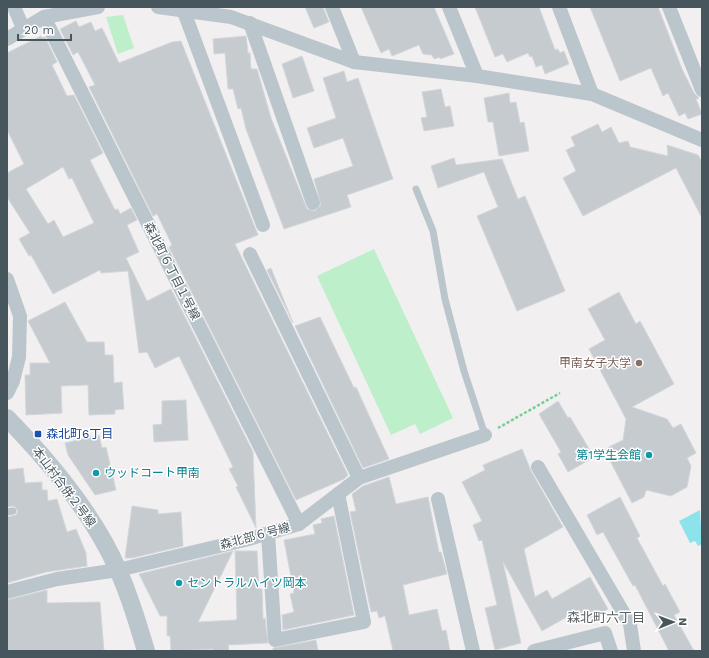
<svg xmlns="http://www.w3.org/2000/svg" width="709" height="658" font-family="'Work Sans','Noto Sans JP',sans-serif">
<rect width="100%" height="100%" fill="#f2eff0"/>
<g fill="#beefcb">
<polygon points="123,15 134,48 118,54 106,17"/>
<polygon points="374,249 453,418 420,434 415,424 391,435 317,276"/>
</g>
<polygon fill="#8ce3eb" points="700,510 702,544 698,546 695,541 690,543 679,521"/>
<g fill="#c6cbcf" stroke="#d3d7db" fill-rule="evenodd">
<polygon points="305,7 323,7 329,22 314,28"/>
<polygon points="361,7 434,7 454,54 440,59 440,57 434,59 432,55 423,54 419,45 392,56 389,49 381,53"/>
<polygon points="475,7 539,7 555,50 558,49 560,53 564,51 569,64 545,74 542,65 536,67 532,56 530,57 528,53 507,62 503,54 495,57"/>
<polygon points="590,7 658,7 682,69 694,93 699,98 696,99 702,114 688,119 685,113 679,116 668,93 663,96 651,68 620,81"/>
<polygon points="76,21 79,27 91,22 95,31 102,28 119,63 172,42 181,41 258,235 235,244 348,475 344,479 296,500 169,247 172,245 157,214 153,216 89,87 95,85 78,52 73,55 60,29"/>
<path d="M41 36 42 38 45 37 57 62 52 65 67 96 74 95 103 153 90 160 115 210 118 209 120 214 131 208 137 220 127 225 139 252 126 258 147 301 171 289 253 452 256 528 236 487 238 486 229 469 233 467 179 356 155 368 147 352 139 353 128 271 101 273 100 270 53 294 31 255 29 256 19 239 30 233 7 197V173L24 164 7 130V53ZM63 167 69 179 72 178 94 223 63 237 54 220 48 224 26 189Z"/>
<polygon points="246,36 248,53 250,53 251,69 257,69 271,118 307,209 315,211 321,205 314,179 353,166 343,138 314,148 307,128 336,118 323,78 344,71 347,82 358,78 393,179 347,195 351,207 284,229 246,129 241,108 238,109 233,89 228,89 225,53 214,54 213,39"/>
<polygon points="302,56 314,91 293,98 282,64"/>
<polygon points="441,89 445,107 450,106 454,126 424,131 421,118 427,117 422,92"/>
<polygon points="509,93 510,103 516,102 520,123 524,122 529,151 499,156 493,122 488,122 484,98"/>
<polygon points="598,124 602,132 611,127 619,143 628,141 630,147 668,156 667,145 698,155 702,162 702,218 676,168 583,216 563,178 576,171 566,150 575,146 571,137"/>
<polygon points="454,158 456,165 502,159 518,199 525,196 565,291 517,311 477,216 498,207 484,172 438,188 431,166"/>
<polygon points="271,268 293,323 267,270"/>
<polygon points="619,292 636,324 640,321 674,384 632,407 667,419 673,428 681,424 696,453 687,458 691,466 687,487 671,496 646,490 644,497 632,503 606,453 609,447 623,440 626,419 589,349 605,340 588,309"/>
<polygon points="65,302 87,342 104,342 105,355 113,355 114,383 122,382 124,409 115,410 115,414 89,415 88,385 61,386 62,413 26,415 25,375 30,375 30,363 50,363 28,321"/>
<polygon points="320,317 354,388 356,387 389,459 363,468 295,326"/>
<polygon points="186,400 188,440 154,442 153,425 162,424 162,401"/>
<polygon points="558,401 568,418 570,417 594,457 568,472 558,454 561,452 539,414"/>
<polygon points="99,435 102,448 106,447 116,490 95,495 68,455 65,443"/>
<polygon points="522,449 531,471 563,527 524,549 535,597 547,590 552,599 590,577 608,609 586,621 579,610 542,631 503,562 521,643 495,650 485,608 497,605 482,540 479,541 473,525 482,521 462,482 485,470 483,465"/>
<polygon points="23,468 25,483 42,482 42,490 47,490 48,501 57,499 67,532 76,529 86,553 87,566 46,572 7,583 7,517 16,515 18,511 14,506 7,507 7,470"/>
<polygon points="389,477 396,504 428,497 439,552 441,552 447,574 403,585 409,615 437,609 442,631 446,630 450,651 393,651 385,616 379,618 377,611 371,612 350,512 356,511 352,494 363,486"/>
<polygon points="620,497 640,536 637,538 663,586 665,584 680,612 674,615 694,651 669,651 635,585 633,586 603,532 597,535 587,515"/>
<polygon points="132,506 158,510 158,514 181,512 183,546 132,558 125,558"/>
<polygon points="334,516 354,615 283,630 282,615 294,612 290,594 294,593 284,540 315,534 313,525 322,523 321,519"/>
<polygon points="233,551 198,622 236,620 237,618 235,551 257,551 259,589 262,589 263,619 265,618 268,643 228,645 229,651 213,651 213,649 171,651 170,636 167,636 167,616 160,616 139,574"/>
<polygon points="47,590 47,603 100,602 104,651 7,651 7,600"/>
<polygon points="316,640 318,651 273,651 273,648"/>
</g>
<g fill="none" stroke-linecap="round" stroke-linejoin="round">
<polyline stroke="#77cd98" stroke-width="2.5" stroke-dasharray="3 2" stroke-linecap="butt" points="498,428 560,393"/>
<g stroke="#bbc6cc" stroke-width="7">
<polyline points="416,189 433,231 445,299 464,371 485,435"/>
<polyline points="7,512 13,511"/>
</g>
<g stroke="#bbc6cc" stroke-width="14">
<polyline points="14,7 23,28"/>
<polyline points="158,7 231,17 354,62 477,76 592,94 702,140"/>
<polyline points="332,7 354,62"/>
<polyline points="449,7 477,76"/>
<polyline points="559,7 592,94"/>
<polyline points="669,7 702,90"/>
<polyline points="183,9 263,225"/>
<polyline points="44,17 299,524"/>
<polyline points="250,23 313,203"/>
<polyline points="7,39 44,17 98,7"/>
<polyline points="250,254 359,478"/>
<polyline points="7,279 20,316 19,357 13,381 7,393"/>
<polyline points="538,467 630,624 634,651"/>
<polyline points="438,499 473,651"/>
<polyline points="268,534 275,640 364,622 338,494"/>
<polyline points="7,592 57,579 118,570 249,539 299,524 359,478 485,435"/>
<polyline points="534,651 605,633 611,651"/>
</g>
<path stroke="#bbc6cc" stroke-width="18" d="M7 418C49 461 94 515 118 570 130 596 138 624 146 651"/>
</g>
<circle fill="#8d6e63" stroke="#fff" stroke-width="1.5" cx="639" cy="363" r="4"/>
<rect fill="#1a4fb4" stroke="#fff" stroke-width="1.5" x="34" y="430" width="8" height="8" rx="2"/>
<g fill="#0f9aa8" stroke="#fff" stroke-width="1.5">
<circle cx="649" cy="455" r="4"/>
<circle cx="96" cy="473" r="4"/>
<circle cx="179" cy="583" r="4"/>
</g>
<g text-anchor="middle" stroke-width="3" stroke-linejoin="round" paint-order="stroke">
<g font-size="12" fill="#47555d" stroke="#fff">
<text transform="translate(172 271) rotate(63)" y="4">森北町６丁目１号線</text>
<text transform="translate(64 487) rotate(53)" y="4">本山村合併２号線</text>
<text transform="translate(255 536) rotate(-15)" y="4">森北部６号線</text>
</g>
<g font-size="12" fill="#785e54" stroke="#fff" text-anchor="end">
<text x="631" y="367">甲南女子大学</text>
</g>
<g font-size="12" fill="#164399" stroke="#fff" text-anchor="start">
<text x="46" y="438">森北町6丁目</text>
</g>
<g font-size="12" fill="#0d838f" stroke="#fff" text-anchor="start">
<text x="641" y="459" text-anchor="end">第1学生会館</text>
<text x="104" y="477">ウッドコート甲南</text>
<text x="187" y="587">セントラルハイツ岡本</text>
</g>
<g font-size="13" fill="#5c6164" stroke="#fff">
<text x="606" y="622">森北町六丁目</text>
</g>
</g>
<rect width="709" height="658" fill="none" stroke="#47555d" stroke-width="16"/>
<g transform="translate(673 622) rotate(89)" stroke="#ffffff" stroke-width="3" paint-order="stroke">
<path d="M0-3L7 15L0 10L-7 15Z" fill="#47555d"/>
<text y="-6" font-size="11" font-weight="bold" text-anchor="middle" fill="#47555d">N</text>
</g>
<path d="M18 34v6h53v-6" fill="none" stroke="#47555d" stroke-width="2"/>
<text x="24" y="34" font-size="12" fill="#47555d" stroke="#ffffff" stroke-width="3" paint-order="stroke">20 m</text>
</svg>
